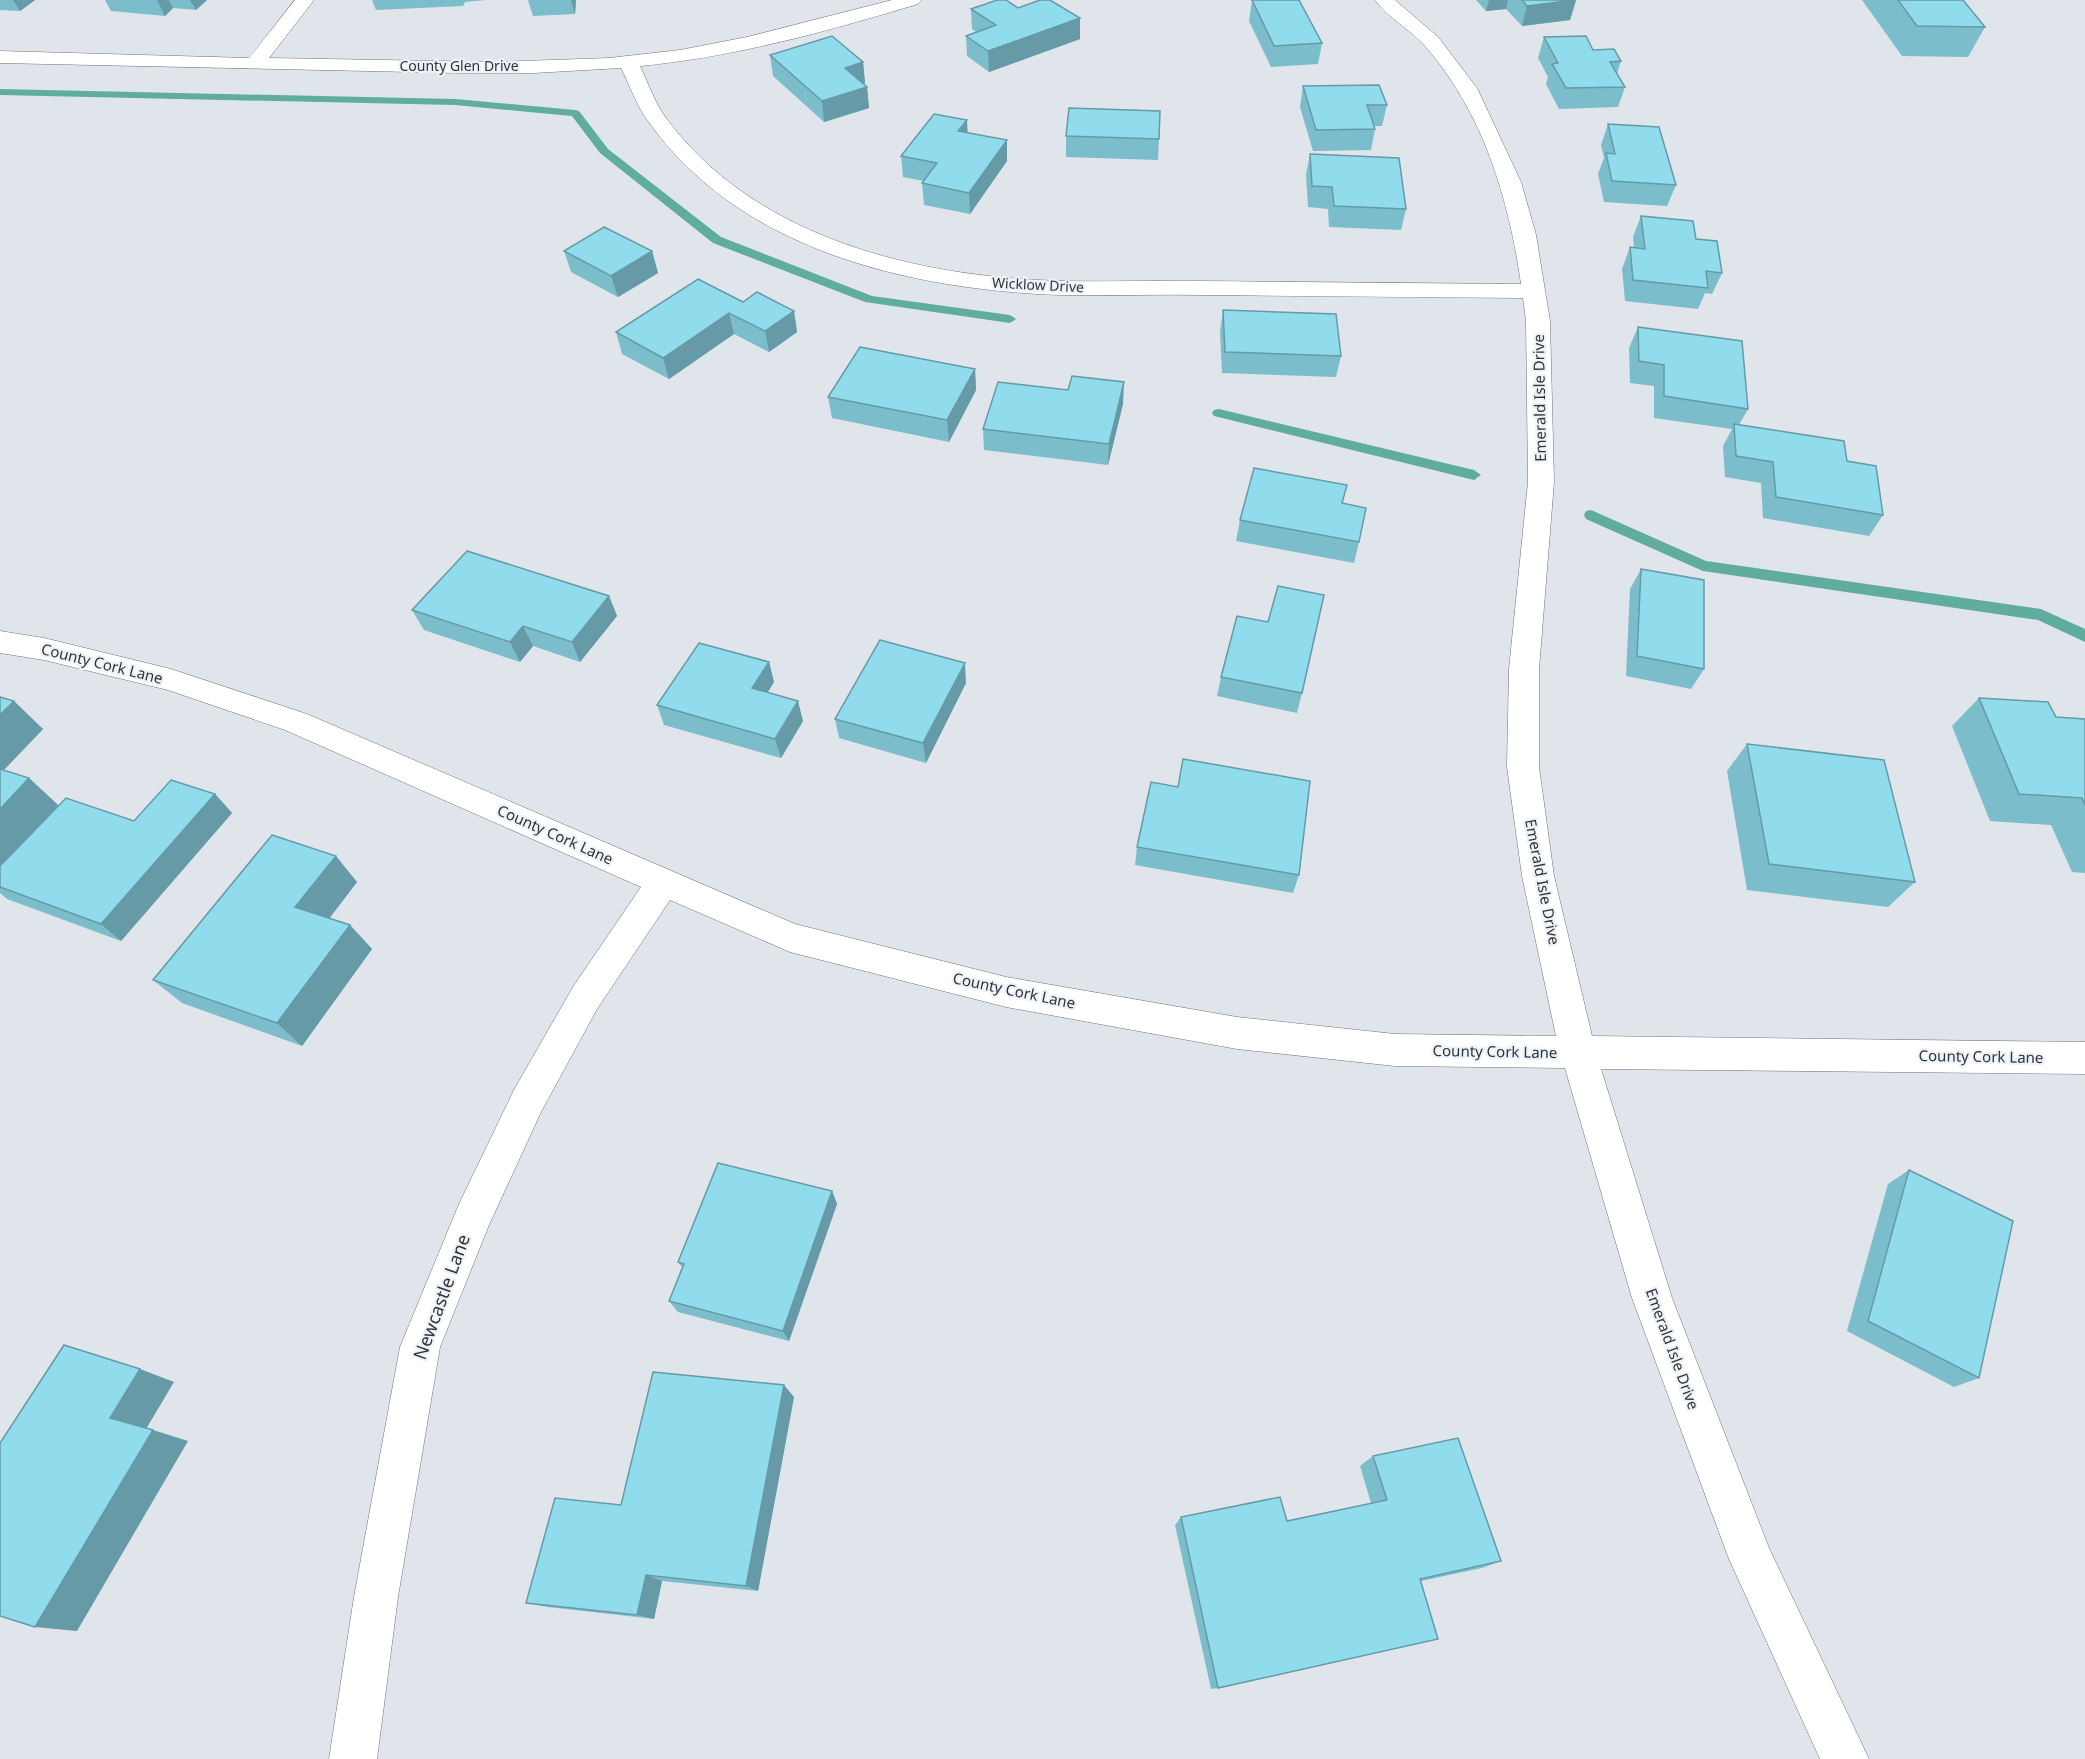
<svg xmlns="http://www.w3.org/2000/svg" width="2085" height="1759" font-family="'Noto Sans',sans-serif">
<rect width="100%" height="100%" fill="#dfe5eb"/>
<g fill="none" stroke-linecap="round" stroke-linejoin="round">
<g fill="#60ac9f" fill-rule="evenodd">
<polygon points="0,89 455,99 575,110 579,111 608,149 721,237 872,296 1010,315 1016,319 1010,323 865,302 713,243 600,153 572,116 455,105 0,95"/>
<polygon points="1219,409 1474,470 1481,475 1474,480 1214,416 1212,413 1214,410"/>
<polygon points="1591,510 1706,561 2041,609 2085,629 2085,642 2038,620 1703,571 1586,519 1584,515 1586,511"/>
</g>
<g stroke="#6e7478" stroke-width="1">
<path id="minor" d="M295 0H314L269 58 496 62 609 58 680 50 747 37 892 0H921L918 4C828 31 735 57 640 66 648 83 655 103 666 118 751 233 902 273 1038 280 1091 283 1145 280 1198 281 1305 282 1413 283 1521 284 1509 199 1483 112 1425 46 1410 29 1388 18 1375 0H1395L1438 37 1477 88 1521 182 1536 235 1550 321 1554 482 1539 669V767L1554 876 1592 1036 2085 1042V1074L1601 1069 1672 1298 1769 1548 1869 1759H1820L1729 1559 1632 1298 1565 1068 1395 1066 1237 1049 1006 1007 790 952 670 900 597 1009 541 1112 489 1225 440 1347 398 1597 377 1759H329L354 1597 400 1347 459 1204 515 1088 573 987 641 887 285 730 168 690 44 660 0 653V631L44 638 171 669 307 714 795 924 1006 977 1237 1017 1395 1034 1556 1036 1522 876 1507 767 1509 669 1528 482 1526 321 1523 298C1414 297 1305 296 1196 295 1143 294 1090 297 1037 294 893 285 736 245 648 121 637 106 630 86 621 68L534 73H459L0 63V51L249 58Z"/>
</g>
<use href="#minor" fill="#fff" fill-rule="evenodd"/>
</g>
<g fill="#7cbdcc">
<polygon points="0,0 35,0 20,11 0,10"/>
<polygon points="105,0 207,0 196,10 173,8 165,16 111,11"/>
<polygon points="372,0 486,0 465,2 463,6 376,10"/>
<polygon points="528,0 576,0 575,14 533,16"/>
<polygon points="1252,0 1322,43 1318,64 1271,67 1249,21"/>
<polygon points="1476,0 1576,0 1570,20 1522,26 1506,9 1486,11"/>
<polygon points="1862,0 1963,0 1985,27 1968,57 1902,56"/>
<polygon points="1018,8 1080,39 989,72 967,56 966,36 976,32 972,29 971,9"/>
<polygon points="1544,37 1593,50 1621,61 1617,74 1625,87 1618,107 1559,109 1546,84 1548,77 1538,58"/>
<polygon points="770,55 863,62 865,83 863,84 867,87 869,108 824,122 773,76"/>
<polygon points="1303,86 1387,105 1382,126 1374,126 1375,129 1371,150 1313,151 1300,107"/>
<polygon points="967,120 967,133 1007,161 970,214 924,205 922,183 924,181 903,177 901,156"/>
<polygon points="1608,124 1676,185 1667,206 1604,202 1598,174 1604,158 1601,145"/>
<polygon points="1066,136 1159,139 1158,160 1066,157"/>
<polygon points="1310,154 1406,209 1401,230 1329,227 1328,209 1308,207 1306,175"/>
<polygon points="1641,216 1696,239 1722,273 1712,294 1705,293 1698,309 1625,301 1622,269 1630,247 1634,248 1633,237"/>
<polygon points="564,251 652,251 658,273 618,297 571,272"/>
<polygon points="743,302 794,311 797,332 769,352 734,334 669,379 622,354 616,332"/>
<polygon points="1223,310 1341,356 1336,377 1222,373 1220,331"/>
<polygon points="1638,327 1748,409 1739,425 1847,461 1883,515 1869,536 1763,518 1761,483 1725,477 1723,446 1732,429 1654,418 1654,386 1630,383 1629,348"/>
<polygon points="975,369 976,390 949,442 832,418 828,397"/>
<polygon points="1123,404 1108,465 984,450 983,429"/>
<polygon points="1342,503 1359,542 1354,563 1236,541 1240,520"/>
<polygon points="1641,569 1704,669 1691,689 1626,676 1630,589"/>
<polygon points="609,596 617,616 580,662 533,646 520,662 424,630 412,610"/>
<polygon points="769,662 774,682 767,693 803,721 781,758 664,725 657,705"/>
<polygon points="1221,677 1302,693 1297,713 1217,696"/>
<polygon points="966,683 926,763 839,738 835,719"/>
<polygon points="0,697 43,729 4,770 29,778 58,805 134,821 215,794 232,813 121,941 7,899 0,893"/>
<polygon points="1979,698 2056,717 2085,719 2085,873 2072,872 2051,825 1990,821 1952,726"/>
<polygon points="1747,744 1915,882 1888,907 1747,890 1727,771"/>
<polygon points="1178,787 1299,875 1293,893 1135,865 1137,847"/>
<polygon points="357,882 329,918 350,925 372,949 302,1046 182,1003 153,980"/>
<polygon points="1909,1170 1979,1378 1954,1387 1847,1331 1888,1184"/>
<polygon points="832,1191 837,1204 789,1341 678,1312 669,1301 682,1267 678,1262"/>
<polygon points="794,1397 758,1591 662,1581 654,1619 548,1607 526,1603 621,1505"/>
<polygon points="1373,1456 1501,1561 1482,1568 1421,1581 1218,1688 1211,1689 1175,1525 1181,1517 1287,1521 1371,1503 1360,1466"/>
</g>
<g fill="#659aa6">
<polygon points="13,0 35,0 20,11"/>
<polygon points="157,0 169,0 173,8 165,16"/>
<polygon points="190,0 207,0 196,10"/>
<polygon points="571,0 576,0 575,14"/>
<polygon points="1489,0 1508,0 1506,9 1486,11"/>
<polygon points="1576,0 1570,20 1522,26 1527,6"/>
<polygon points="1080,18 1080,39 989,72 988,51"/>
<polygon points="863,62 865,83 848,89 845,68"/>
<polygon points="867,87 869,108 824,122 822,101"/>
<polygon points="967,120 968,141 958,131"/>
<polygon points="1007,140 1007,161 970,214 969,193"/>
<polygon points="652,251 658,273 618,297 611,276"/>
<polygon points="794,311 797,332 769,352 765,331"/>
<polygon points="729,313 734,334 669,379 663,358"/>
<polygon points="975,369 976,390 949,442 947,420"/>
<polygon points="1124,382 1123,404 1108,465 1109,444"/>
<polygon points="609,596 617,616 580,662 572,642"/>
<polygon points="523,626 533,646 520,662 510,642"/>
<polygon points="769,662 774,682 758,708 752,688"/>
<polygon points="965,663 966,683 926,763 923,743"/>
<polygon points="14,701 43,729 0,774 0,715"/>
<polygon points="798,701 803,721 781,758 775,739"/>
<polygon points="29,778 58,805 0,870 0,809"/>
<polygon points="215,794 232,813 121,941 101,924"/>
<polygon points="336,856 357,882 319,932 295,907"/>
<polygon points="350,925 372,949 302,1046 277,1023"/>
<polygon points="832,1191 837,1204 789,1341 783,1331"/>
<polygon points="140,1369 174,1382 146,1429 110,1418"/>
<polygon points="784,1385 794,1397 758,1591 746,1586"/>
<polygon points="153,1430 188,1441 77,1631 35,1627"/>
<polygon points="646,1575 662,1581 654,1619 637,1615"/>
</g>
<g fill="#90dced" stroke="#659aa6" stroke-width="1.5">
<polygon points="997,0 1006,0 1018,8 1040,0 1050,0 1080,18 988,51 966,36 996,25 971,9"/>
<polygon points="1252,0 1299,0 1322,43 1274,46"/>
<polygon points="1522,0 1574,0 1527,6"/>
<polygon points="1898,0 1963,0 1985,27 1917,26"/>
<polygon points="832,36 863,62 845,68 867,87 822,101 770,55"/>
<polygon points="1586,36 1593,50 1614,49 1621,61 1610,62 1625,87 1566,88 1552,64 1558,63 1544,37"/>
<polygon points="1379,85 1387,105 1367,105 1375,129 1316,130 1303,86"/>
<polygon points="1069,108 1160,111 1159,139 1066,136"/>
<polygon points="934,114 967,120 958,131 1007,140 969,193 922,183 937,163 901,156"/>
<polygon points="1608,124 1659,127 1676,185 1612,181 1606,153 1615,154"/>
<polygon points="1310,154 1399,158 1406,209 1334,206 1332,187 1312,186"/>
<polygon points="1641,216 1693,221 1696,239 1717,241 1722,273 1706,271 1708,288 1633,280 1630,247 1645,249"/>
<polygon points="604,227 652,251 611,276 564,251"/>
<polygon points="698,279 743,302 757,292 794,311 765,331 729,313 663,358 616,332"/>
<polygon points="1223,310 1336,314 1341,356 1225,352"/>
<polygon points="1638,327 1742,341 1748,409 1664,396 1664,365 1639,361"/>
<polygon points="860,347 975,369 947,420 828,397"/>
<polygon points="1072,376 1124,382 1109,444 983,429 998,382 1068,390"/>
<polygon points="1734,424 1844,441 1847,461 1876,466 1883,515 1776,497 1773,462 1736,456"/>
<polygon points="1254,468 1347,485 1342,503 1366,508 1359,542 1240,520"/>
<polygon points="467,551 609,596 572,642 523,626 510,642 412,610"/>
<polygon points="1641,569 1704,580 1704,669 1637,656"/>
<polygon points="1278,586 1324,595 1302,693 1221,677 1237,616 1268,622"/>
<polygon points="880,640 965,663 923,743 835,719"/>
<polygon points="699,643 769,662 752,688 798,701 775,739 657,705"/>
<polygon points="0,697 14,701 0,715"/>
<polygon points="1979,698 2048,702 2056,717 2085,719 2085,805 2082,798 2019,794"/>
<polygon points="1747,744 1884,760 1915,882 1769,864"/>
<polygon points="1183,759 1310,781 1299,875 1137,847 1151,782 1178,787"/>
<polygon points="0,769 29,778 0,809"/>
<polygon points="171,780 215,794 101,924 0,887 0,866 66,798 134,821"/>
<polygon points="272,835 336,856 295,907 350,925 277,1023 153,980"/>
<polygon points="718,1163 832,1191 783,1331 669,1301 684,1264 678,1262"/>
<polygon points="1909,1170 2013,1221 1979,1378 1868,1321"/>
<polygon points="64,1345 140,1369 110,1418 153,1430 35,1627 0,1616 0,1443"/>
<polygon points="653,1372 784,1385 746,1586 646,1575 637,1615 526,1603 555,1498 621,1505"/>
<polygon points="1458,1438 1501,1561 1420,1579 1438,1639 1218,1688 1181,1517 1280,1497 1287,1521 1387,1500 1373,1456"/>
</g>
<g text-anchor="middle" stroke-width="4.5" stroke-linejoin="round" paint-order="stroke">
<g font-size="14" fill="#313335" stroke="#edf3f8">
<text x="459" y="71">County Glen Drive</text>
<text transform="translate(1038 285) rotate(3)" y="5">Wicklow Drive</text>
</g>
<g font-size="15" fill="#313335" stroke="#edf3f8">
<text transform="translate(1540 398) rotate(-91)" y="5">Emerald Isle Drive</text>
<text transform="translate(102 664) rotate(14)" y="5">County Cork Lane</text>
<text transform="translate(555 835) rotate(24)" y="5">County Cork Lane</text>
<text transform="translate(1542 882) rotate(79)" y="5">Emerald Isle Drive</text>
<text transform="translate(1014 991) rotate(12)" y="5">County Cork Lane</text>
<text transform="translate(1495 1052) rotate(1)" y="5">County Cork Lane</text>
<text transform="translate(1981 1057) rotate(1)" y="5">County Cork Lane</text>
<text transform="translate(1672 1349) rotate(70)" y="5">Emerald Isle Drive</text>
</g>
<g font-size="18" fill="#313335" stroke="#edf3f8">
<text transform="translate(442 1297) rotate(-70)" y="6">Newcastle Lane</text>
</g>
</g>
</svg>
